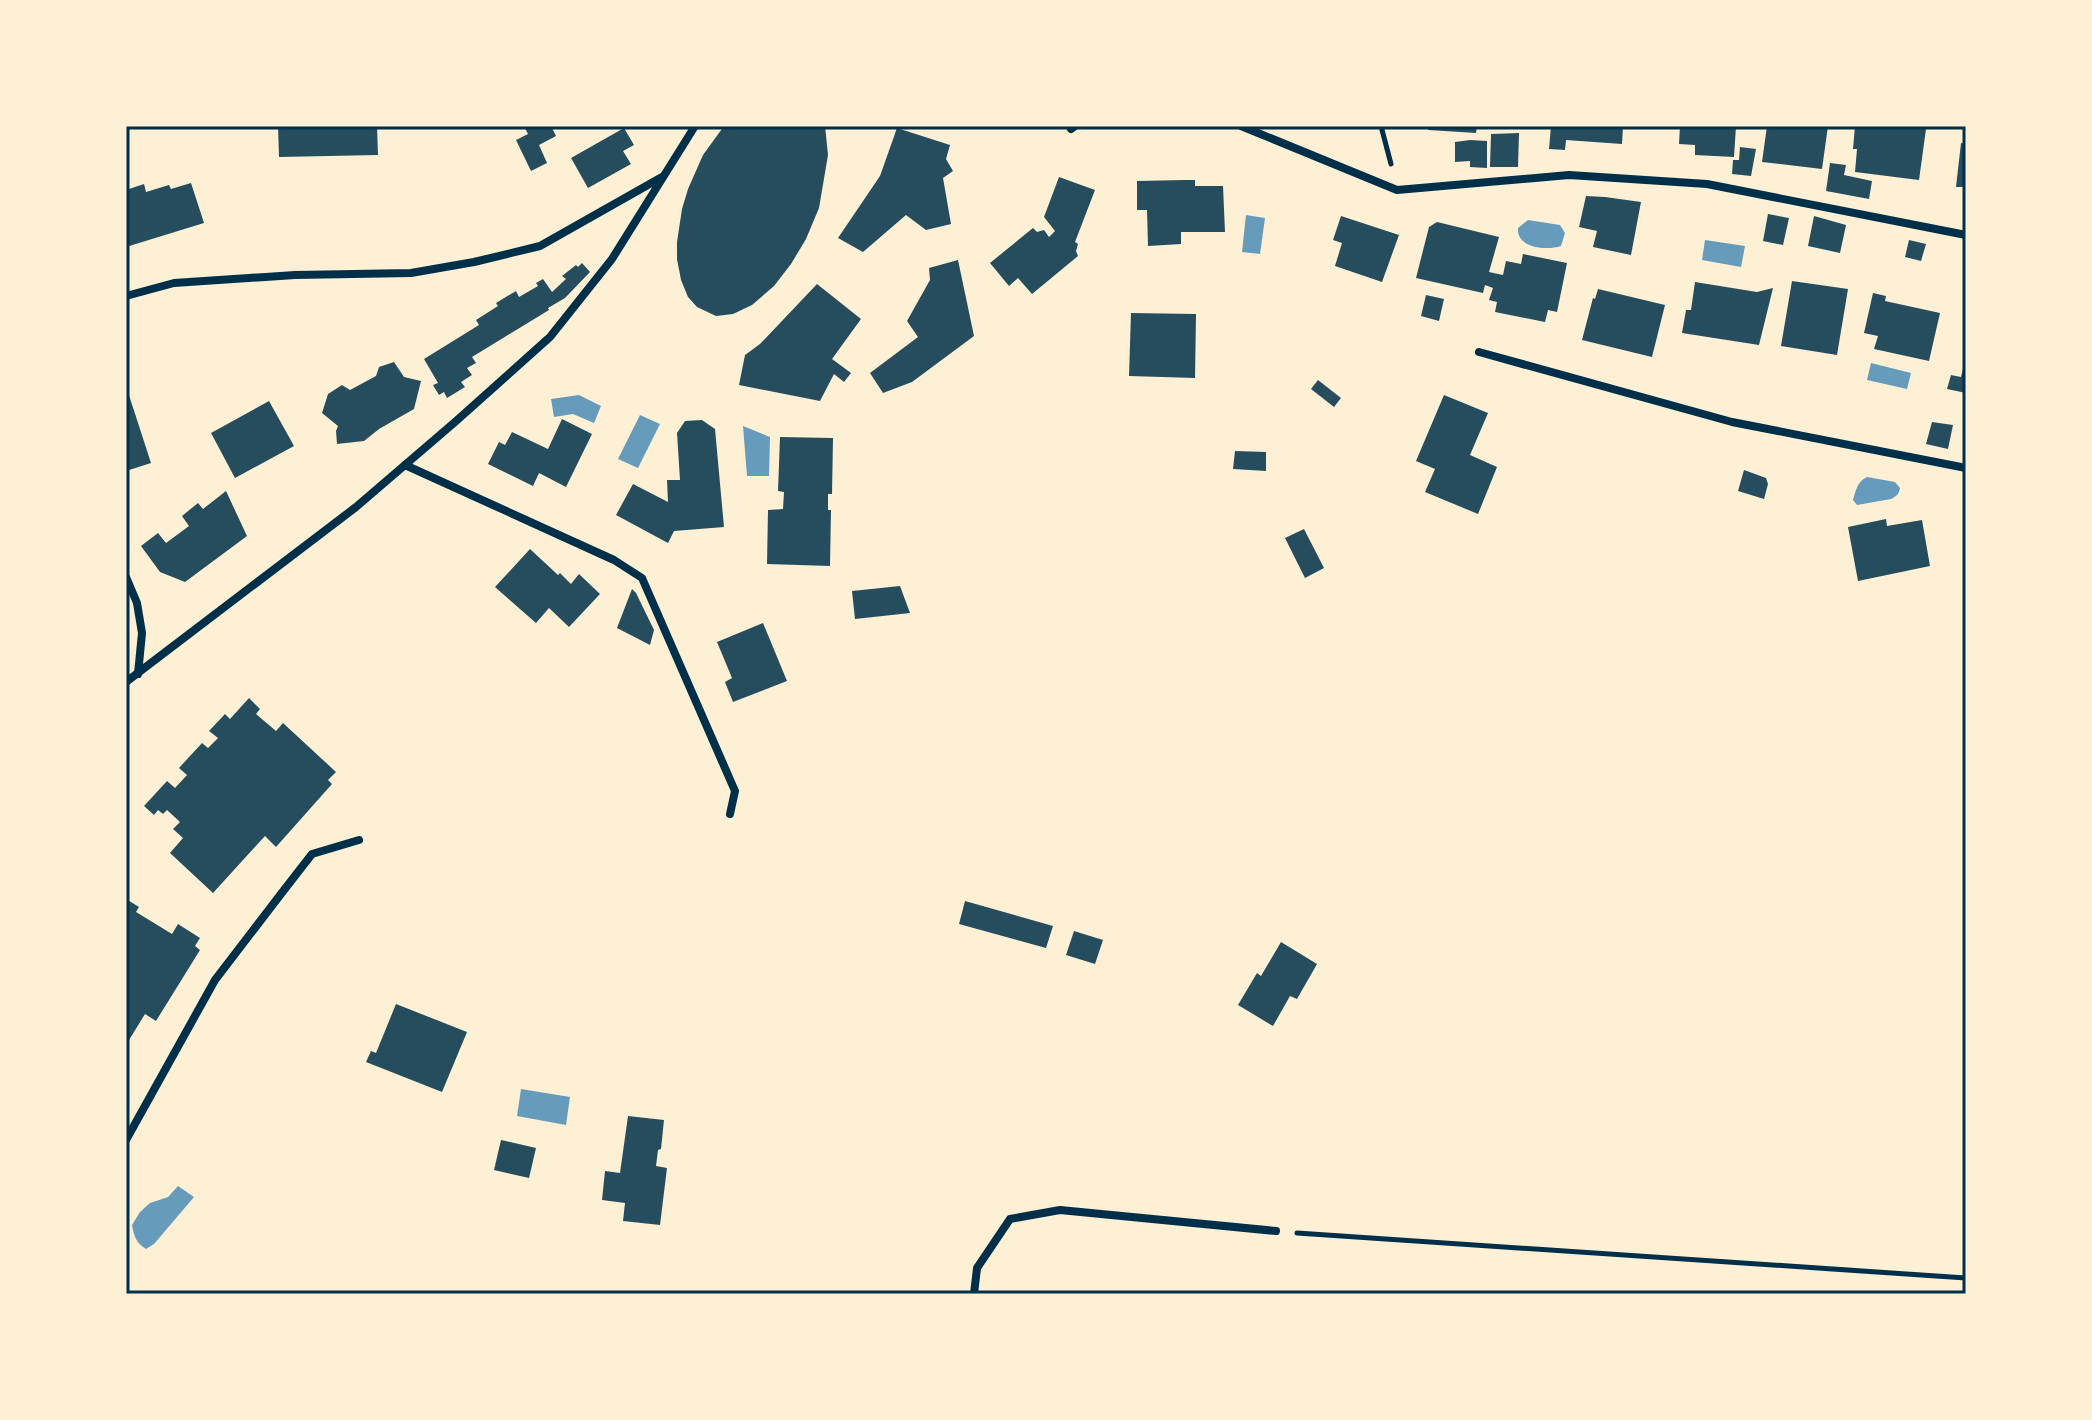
<svg xmlns="http://www.w3.org/2000/svg" width="2092" height="1420" font-family="'Exo 2',sans-serif">
<rect width="100%" height="100%" fill="#fdf0d5"/>
<g fill="#669bbc">
<polygon points="1246,215 1265,218 1260,254 1242,252"/>
<path d="M1528 220 1560 225 1565 233 1561 246C1546 251 1516 248 1518 228Z"/>
<polygon points="1705,240 1745,246 1741,267 1702,260"/>
<polygon points="1871,363 1911,373 1907,389 1867,380"/>
<polygon points="579,395 601,406 594,423 573,414 554,417 551,399"/>
<polygon points="640,415 660,424 638,468 618,459"/>
<polygon points="743,426 770,437 769,476 747,476"/>
<path d="M1867 477 1895 482 1900 488C1899 494 1897 496 1891 499L1857 505 1853 500C1856 490 1857 482 1867 477Z"/>
<polygon points="521,1089 570,1097 566,1125 517,1116"/>
<path d="M178 1186 194 1197 154 1244 146 1249C136 1243 134 1236 132 1225L140 1212 150 1203 168 1197Z"/>
</g>
<g fill="#264d5e">
<polygon points="278,126 377,126 378,155 279,157"/>
<polygon points="524,126 551,126 556,136 539,145 547,163 531,171 516,140 528,134"/>
<polygon points="724,126 825,126 828,155 819,208 806,239 791,264 774,286 752,305 733,314 716,316 697,307 688,297 681,280 677,259 677,242 682,209 688,189 703,155"/>
<polygon points="1428,126 1477,126 1476,133 1428,130"/>
<polygon points="1551,126 1623,126 1622,144 1566,140 1565,150 1549,149"/>
<polygon points="1680,126 1736,126 1734,157 1695,155 1695,145 1679,144"/>
<polygon points="1767,126 1828,126 1822,169 1762,162"/>
<polygon points="1855,126 1893,126 1926,129 1919,180 1855,172 1857,149 1853,149"/>
<polygon points="624,128 634,145 623,151 631,164 588,188 571,158"/>
<polygon points="897,128 950,145 946,159 953,171 943,178 951,224 926,230 906,215 863,252 838,238 880,176"/>
<polygon points="1519,133 1518,167 1490,167 1491,134"/>
<polygon points="1470,140 1487,141 1487,168 1470,167 1470,161 1455,162 1455,142"/>
<polygon points="1961,143 1966,144 1966,187 1956,187"/>
<polygon points="1740,147 1756,149 1751,176 1732,174 1733,160 1739,160"/>
<polygon points="1830,163 1846,165 1844,175 1872,181 1869,199 1826,191"/>
<polygon points="1059,177 1095,190 1075,242 1078,244 1076,251 1078,256 1032,294 1018,278 1009,286 990,263 1033,228 1037,232 1044,230 1049,237 1055,231 1044,217"/>
<polygon points="1184,180 1195,180 1195,186 1223,186 1225,232 1181,232 1181,244 1148,246 1147,210 1137,210 1137,181"/>
<polygon points="191,183 204,223 126,247 126,190 144,184 146,192 169,185 171,189"/>
<polygon points="1586,196 1605,197 1641,202 1631,255 1593,247 1597,231 1579,227"/>
<polygon points="1768,214 1789,218 1783,245 1763,241"/>
<polygon points="1341,216 1399,235 1382,282 1335,266 1342,243 1333,240"/>
<polygon points="1814,216 1846,225 1840,253 1808,246"/>
<polygon points="1437,222 1499,237 1489,272 1503,275 1506,261 1521,264 1523,254 1567,263 1557,312 1548,310 1545,322 1495,312 1497,302 1489,300 1493,288 1485,285 1483,293 1416,278 1429,227"/>
<polygon points="1909,240 1926,244 1921,261 1905,257"/>
<polygon points="958,260 974,336 912,382 883,393 870,373 918,337 907,321 930,280 929,268"/>
<polygon points="582,263 590,272 565,298 548,308 549,310 472,357 476,363 467,368 472,375 461,382 465,387 447,398 444,392 439,395 433,385 438,383 424,359 479,325 476,320 498,306 496,303 516,291 519,297 538,286 536,283 543,279 552,292 566,279 562,276 576,265 578,267"/>
<polygon points="1792,281 1848,289 1837,355 1781,346"/>
<polygon points="1695,282 1757,292 1773,288 1759,345 1682,333 1686,310 1691,310"/>
<polygon points="817,284 861,319 832,359 851,373 844,382 834,374 820,401 739,385 745,355 760,344"/>
<polygon points="1598,289 1665,305 1652,357 1582,340 1593,298 1595,299"/>
<polygon points="1873,293 1886,296 1885,301 1940,313 1929,361 1874,349 1878,336 1864,333"/>
<polygon points="1426,295 1444,299 1439,321 1421,316"/>
<polygon points="1131,313 1196,314 1195,378 1129,376"/>
<polygon points="1965,361 1966,393 1947,389 1951,375 1961,377"/>
<polygon points="394,362 404,377 421,381 414,409 379,429 364,441 337,444 336,431 338,426 322,413 328,394 342,385 350,390 376,376 379,367"/>
<polygon points="1318,380 1341,398 1334,407 1311,389"/>
<polygon points="126,386 151,463 126,471"/>
<polygon points="1444,395 1488,413 1470,455 1497,467 1478,514 1425,492 1435,469 1416,461"/>
<polygon points="269,401 294,446 235,478 211,433"/>
<polygon points="562,419 592,434 566,487 539,473 533,486 488,464 499,442 505,445 512,432 548,449"/>
<polygon points="702,420 715,429 724,527 674,531 668,543 616,515 633,484 668,502 667,480 680,480 677,433 685,421"/>
<polygon points="1932,422 1953,425 1948,449 1926,444"/>
<polygon points="780,437 833,438 832,494 828,494 828,510 831,510 830,566 767,564 768,510 783,509 784,492 778,491"/>
<polygon points="1235,451 1266,452 1266,471 1233,469"/>
<polygon points="1744,470 1766,478 1768,484 1764,499 1738,491"/>
<polygon points="226,491 247,536 185,582 160,572 141,546 158,533 166,543 189,526 182,516 198,503 203,509"/>
<polygon points="1886,519 1887,526 1922,520 1930,566 1858,581 1848,527"/>
<polygon points="1304,529 1324,568 1305,578 1285,538"/>
<polygon points="530,549 558,575 560,573 571,584 579,574 600,594 569,627 549,608 536,623 495,587"/>
<polygon points="900,586 910,613 855,619 852,591"/>
<polygon points="632,589 636,593 654,630 650,645 617,628"/>
<polygon points="763,623 787,681 733,702 725,682 732,678 717,642"/>
<polygon points="249,698 260,709 256,714 276,731 283,723 336,772 328,780 332,784 276,847 265,836 213,893 170,853 183,838 173,829 180,822 167,810 163,814 158,810 154,815 144,806 167,781 175,788 187,775 179,768 202,743 208,748 218,738 209,731 225,714 230,719"/>
<polygon points="126,899 139,907 136,912 172,934 178,924 200,938 195,946 200,950 156,1021 145,1014 126,1045"/>
<polygon points="965,901 1053,926 1046,948 959,924"/>
<polygon points="1074,931 1103,940 1095,964 1066,955"/>
<polygon points="1281,942 1317,964 1297,999 1290,996 1273,1026 1238,1005 1257,973 1261,976"/>
<polygon points="396,1004 467,1032 442,1092 366,1062 371,1051 376,1053"/>
<polygon points="628,1116 664,1120 661,1149 658,1150 656,1166 667,1168 660,1225 623,1221 625,1203 602,1200 605,1171 620,1173"/>
<polygon points="501,1140 536,1148 529,1178 494,1170"/>
</g>
<g fill="none" stroke-linecap="round" stroke-linejoin="round">
<g stroke="#003049" stroke-width="5">
<polyline points="1381,126 1391,164"/>
<polyline points="1297,1233 1966,1278"/>
</g>
<g stroke="#003049" stroke-width="8">
<polyline points="1241,126 1397,190 1569,175 1707,184 1966,235"/>
<polyline points="1071,129 1075,126"/>
<polyline points="126,296 174,283 295,275 411,273 474,262 540,246 662,177"/>
<polyline points="1479,352 1732,422 1966,468"/>
<polyline points="405,465 614,560 642,578 735,791 730,814"/>
<polyline points="126,577 137,603 142,633 138,674"/>
<polyline points="126,682 356,507 455,422 550,337 612,259 695,126"/>
<polyline points="126,1140 215,980 284,890 312,854 359,840"/>
<polyline points="974,1294 977,1268 1010,1219 1060,1210 1276,1231"/>
</g>
</g>
<rect width="2092" height="1420" fill="none" stroke="#fdf0d5" stroke-width="256"/>
<rect x="128" y="128" width="1836" height="1164" fill="none" stroke="#003049" stroke-width="3"/>
</svg>
